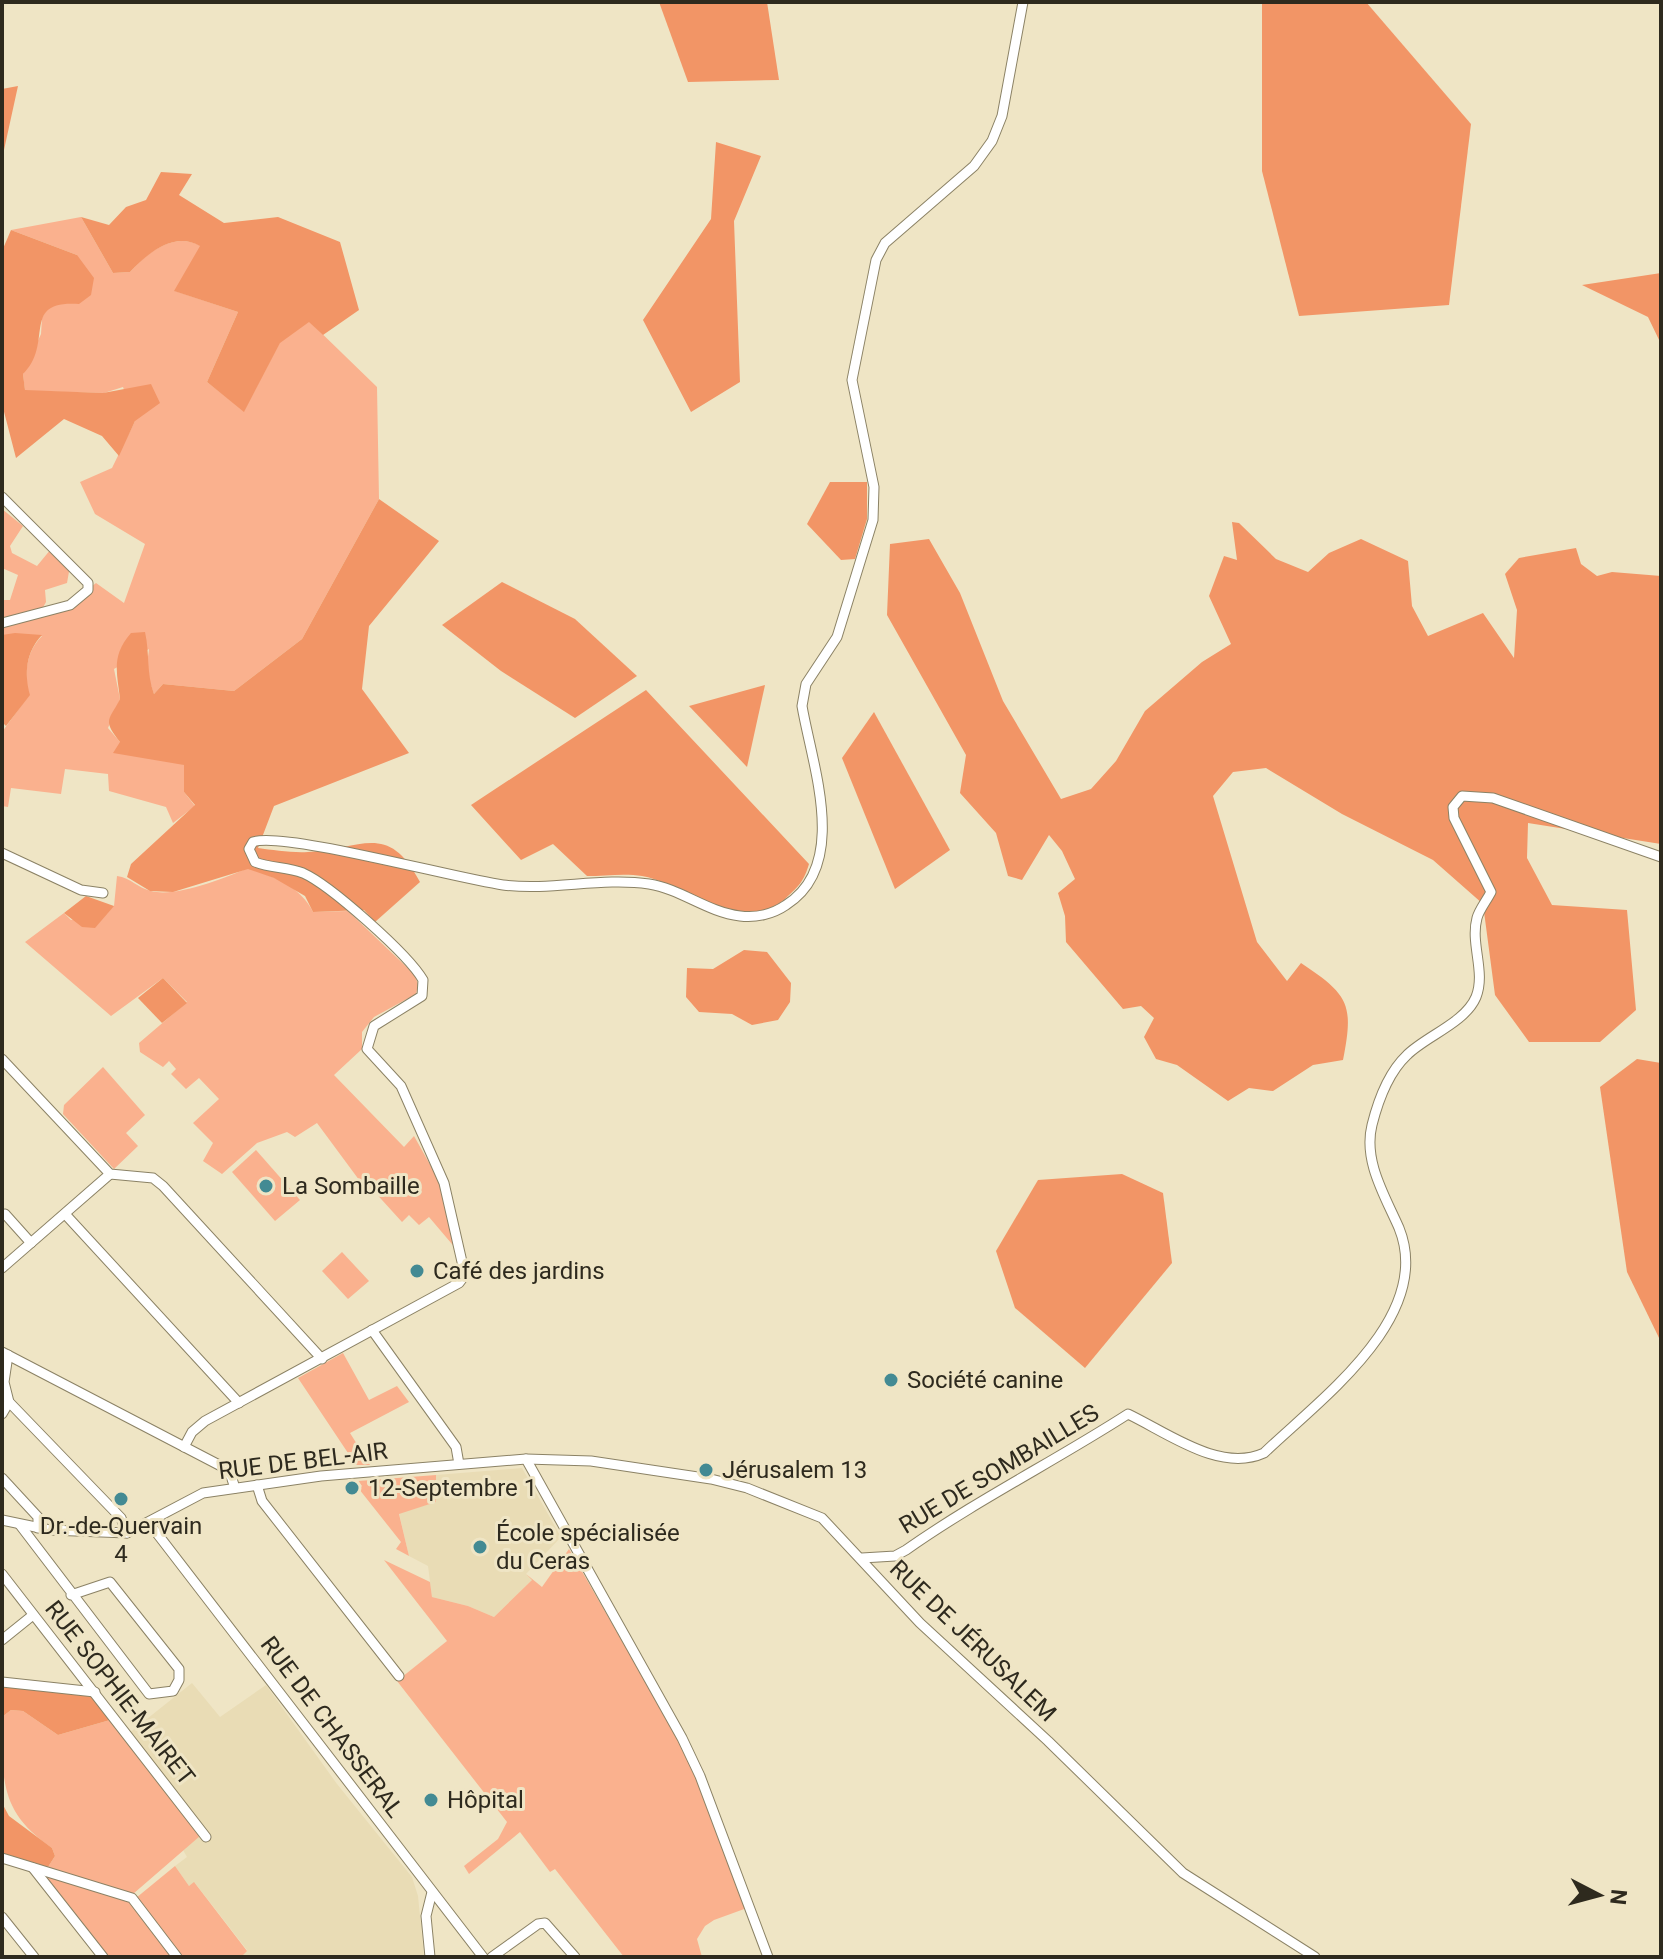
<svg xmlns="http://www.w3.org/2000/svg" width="1663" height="1959" font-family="Roboto,sans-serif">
<rect width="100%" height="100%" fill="#efe5c5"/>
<g fill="#e9dcb5">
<polygon points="522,1468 561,1537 526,1574 532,1580 494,1617 468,1606 432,1597 428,1566 409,1556 399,1513 436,1502 436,1475"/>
<polygon points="192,1683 220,1717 266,1685 337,1784 412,1877 418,1896 424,1957 241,1957 247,1950 195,1883 189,1886 175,1866 187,1857 183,1850 199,1836 123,1738"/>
</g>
<g fill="#fab18e">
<path d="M81 217 113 273 130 272C148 252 174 231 201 246L175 291 238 312 207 382 244 411 280 342 309 321 377 387 379 499 302 639 234 691 163 684 154 694 146 671 149 649 114 669 120 699 108 728 120 742 185 765 184 792 195 806 173 823 166 807 109 791 108 774 65 769 61 794 11 788 8 807 2 806V732L29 695C24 673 26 652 42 636L2 635V626L63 610 96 583 124 603 145 544 95 514 80 482 112 468 135 421 123 387 104 393 25 391 23 374 41 334 42 318 47 308 58 303 77 255 11 230Z"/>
<polygon points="2,509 23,526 10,546 12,553 37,566 51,549 70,566 67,583 45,590 46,602 41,611 2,622 2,600 10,600 18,575 2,568"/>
<path d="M248 868C274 877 300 886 313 912L348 911 415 975 418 985 416 994 374 1017 362 1032V1049L334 1075 404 1147 414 1136 442 1186 457 1250 429 1217 419 1225 409 1215 402 1222 372 1189 368 1192 317 1123 295 1137 287 1132 257 1143 222 1174 203 1161 213 1143 193 1123 219 1099 199 1078 186 1089 171 1074 176 1069 169 1061 163 1067 140 1052 139 1043 187 1002 163 978 111 1016 25 942 64 913 71 920 114 906 117 876C131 878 138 888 151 891 175 898 225 878 248 868Z"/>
<polygon points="103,1067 145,1115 126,1133 138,1146 114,1169 63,1114 64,1105"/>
<polygon points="256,1150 300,1200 275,1221 232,1172"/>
<polygon points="342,1252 369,1281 348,1299 322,1271"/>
<polygon points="343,1353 369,1400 397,1386 409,1402 350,1433 370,1465 356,1465 298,1378"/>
<polygon points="436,1475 436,1502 399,1514 409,1556 396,1549 401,1542 359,1489 362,1486 358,1481"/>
<polygon points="569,1549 689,1757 747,1908 714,1920 705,1926 697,1939 702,1957 624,1957 555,1869 550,1872 520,1832 469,1874 464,1866 498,1839 507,1822 397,1681 447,1641 384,1560 430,1582 432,1597 468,1606 494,1617 532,1580 526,1574 542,1587"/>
<path d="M11 1710 23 1711 58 1735 110 1720 200 1836 133 1894 48 1867 55 1856 52 1848C0 1812 2 1782 2 1717Z"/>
<polygon points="175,1866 189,1886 194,1882 247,1951 241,1957 183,1957 136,1898"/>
<polygon points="43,1874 128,1901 171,1957 107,1957"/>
</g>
<g fill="#f29566">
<polygon points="659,2 767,2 779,80 688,82"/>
<polygon points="1262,2 1366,2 1471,124 1449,305 1299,316 1262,171"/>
<polygon points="18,86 2,159 2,89"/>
<polygon points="716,142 761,156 734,221 740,382 691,412 643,320 711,219"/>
<path d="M161 172 192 174 179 195 224 223 278 217 340 242 359 310 323 335 309 322 280 343 244 412 207 382 238 312 174 291 200 246C174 231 148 253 130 272L113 273 81 217 109 225 126 207 146 200Z"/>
<path d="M11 230 77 255 94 278 91 295 79 304C19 300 55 343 23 374L25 390 103 393 151 384 160 403 135 421 119 456 102 436 64 419 16 458 2 404V251Z"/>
<polygon points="1661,273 1661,344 1648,317 1582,285"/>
<polygon points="830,482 867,482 867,519 855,559 841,560 807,524"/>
<path d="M379 499 439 541 369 626 362 689 409 753 274 806 258 848C273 850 292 853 308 852 362 849 388 821 420 882L375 922 364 910 313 912 305 896 274 878 248 869 173 892 150 891 127 877 131 864 195 805 184 792V765L113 753 120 742C102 719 109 721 120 699 117 672 111 656 131 633L145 632C150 654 146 672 154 694L163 684 234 691 302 639Z"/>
<path d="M1232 522 1239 523 1276 559 1308 572 1329 553 1361 539 1408 561 1412 606 1428 636 1483 613 1514 658 1517 610 1505 574 1519 558 1576 548 1581 564 1597 576 1612 572 1661 576V844L1528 823 1527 858 1552 905 1627 910 1636 1010 1600 1042H1529L1495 995 1483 904 1433 860 1342 814 1266 768 1233 772 1213 796 1257 942 1287 981 1301 963C1349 995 1354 1004 1343 1060L1313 1065 1273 1091 1249 1088 1228 1101 1177 1065 1156 1059 1144 1037 1154 1018 1141 1006 1123 1009 1066 942 1065 916 1058 893 1075 879 1062 851 1049 835 1022 880 1008 876 996 833 960 793 966 755 887 615 890 544 929 539 960 593 1003 701 1061 799 1091 789 1116 761 1145 711 1202 662 1231 644 1209 596 1224 556 1237 560Z"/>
<polygon points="502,582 575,619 637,676 575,718 501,671 442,625"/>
<path d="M15 633 42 635C26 652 24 673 30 695L6 726 2 722V635Z"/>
<polygon points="765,685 747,767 689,706"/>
<path d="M646 690 809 864C804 881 799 886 786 898 743 936 686 884 642 876 625 873 604 876 587 876L553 844 521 860 471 805Z"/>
<polygon points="874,712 950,850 895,889 842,758"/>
<polygon points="86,896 114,906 95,928 82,927 64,913"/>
<polygon points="744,950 767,952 791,983 790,1002 778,1020 752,1025 732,1014 699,1012 686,997 687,968 713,969"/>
<polygon points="163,978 187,1003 162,1023 138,998"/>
<polygon points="1637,1059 1661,1063 1661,1342 1627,1272 1600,1087"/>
<polygon points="1122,1174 1163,1193 1172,1263 1085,1368 1015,1308 996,1251 1038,1180"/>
<polygon points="2,1685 90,1695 110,1720 58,1735 23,1711 11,1710 2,1717"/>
<polygon points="2,1803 9,1816 52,1848 55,1856 48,1867 2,1853"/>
</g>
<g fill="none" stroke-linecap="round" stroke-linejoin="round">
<g stroke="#8b8265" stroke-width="11">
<g id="minor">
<polyline points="2,497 88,583 88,590 70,605 2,623"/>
<polyline points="2,853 81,890 103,893"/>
<polyline points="2,1059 110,1174 153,1178 163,1186 322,1359"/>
<polyline points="5,1214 31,1243"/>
<polyline points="65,1214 239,1403"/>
<polyline points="2,1268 110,1174"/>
<polyline points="372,1330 456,1447 459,1464"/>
<polyline points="2,1352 221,1466 231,1476 235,1488"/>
<polyline points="8,1355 4,1382 9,1402 121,1518 127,1533"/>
<polyline points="2,1414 9,1402"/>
<path d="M184 1447 192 1432 205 1421 459 1283 465 1275 444 1183 401 1086 367 1049 374 1026 422 996 423 980C408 954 330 885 303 873 287 867 270 868 255 862L249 849 253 842C282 831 458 879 503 885 552 891 601 877 649 884 681 889 707 912 740 916 756 918 773 914 786 905 850 865 812 765 802 706L806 684 837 637 873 520 874 487 852 380 876 260 885 243 974 166 992 141 1002 116 1023 2"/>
<polyline points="526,1459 682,1738 700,1776 768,1957"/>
<polyline points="2,1478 38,1517 38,1528"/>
<polyline points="257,1485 262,1501 399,1676"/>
<polyline points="2,1520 50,1530 127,1533 203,1493 321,1476 526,1459 591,1461 711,1479 747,1488 822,1518 920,1623 1048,1741 1183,1873 1315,1957"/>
<polyline points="149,1523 483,1957"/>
<polyline points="20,1525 149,1694 173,1691 179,1680 179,1669 110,1582 71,1595"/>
<path d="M862 1558 895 1556 906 1550C977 1500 1055 1461 1128 1414 1168 1433 1220 1473 1264 1453 1319 1400 1435 1317 1399 1228 1385 1196 1363 1161 1372 1125 1378 1101 1389 1072 1407 1055 1426 1036 1465 1023 1476 997 1486 972 1470 944 1477 918 1479 910 1487 900 1491 892L1454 818 1453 807 1462 796 1493 798 1661 857"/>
<polyline points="2,1574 206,1837"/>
<polyline points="2,1640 33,1615"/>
<polyline points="2,1682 95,1692"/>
<polyline points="2,1858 132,1898 177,1957"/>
<polyline points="33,1868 103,1957"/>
<polyline points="2,1917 34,1957"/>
<polyline points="430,1957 426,1916 432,1892"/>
<polyline points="492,1957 538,1924 545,1923 575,1957"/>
</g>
</g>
<use href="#minor" stroke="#fff" stroke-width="9"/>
</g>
<g fill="#438a93" stroke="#efe5c5" stroke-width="3">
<circle cx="266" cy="1186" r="8"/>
<circle cx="417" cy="1271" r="8"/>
<circle cx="891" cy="1380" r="8"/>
<circle cx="706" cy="1470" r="8"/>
<circle cx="352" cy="1488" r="8"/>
<circle cx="121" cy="1499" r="8"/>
<circle cx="480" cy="1547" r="8"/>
<circle cx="431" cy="1800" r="8"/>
</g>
<g text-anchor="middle" stroke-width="6" stroke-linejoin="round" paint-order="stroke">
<g font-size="24" fill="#2e2a1e" stroke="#efe5c5" text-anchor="start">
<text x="282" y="1194">La Sombaille</text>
<text x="433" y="1279">Café des jardins</text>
<text x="907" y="1388">Société canine</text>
<text x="722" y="1478">Jérusalem 13</text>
<text x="368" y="1496">12-Septembre 1</text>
<text x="121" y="1534" text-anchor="middle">Dr.-de-Quervain<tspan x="121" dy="28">4</tspan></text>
<text x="496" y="1541">École spécialisée<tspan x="496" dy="28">du Ceras</tspan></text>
<text x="447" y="1808">Hôpital</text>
</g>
<g font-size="24" fill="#2e2a1e" stroke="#efe5c5">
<text transform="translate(303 1461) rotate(-7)" y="8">RUE DE BEL-AIR</text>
<text transform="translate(999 1469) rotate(-31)" y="8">RUE DE SOMBAILLES</text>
<text transform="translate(973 1641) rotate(44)" y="8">RUE DE JÉRUSALEM</text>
<text transform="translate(120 1693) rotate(52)" y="8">RUE SOPHIE-MAIRET</text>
<text transform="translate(332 1727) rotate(53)" y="8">RUE DE CHASSERAL</text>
</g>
</g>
<rect width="1663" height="1959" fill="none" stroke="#2e2a1e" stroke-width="8"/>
<g transform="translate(1599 1895) rotate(96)" stroke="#efe5c5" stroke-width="6" paint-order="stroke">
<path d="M0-6L14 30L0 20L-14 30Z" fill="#2e2a1e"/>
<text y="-12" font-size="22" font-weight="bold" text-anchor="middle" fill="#2e2a1e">N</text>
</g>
</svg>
